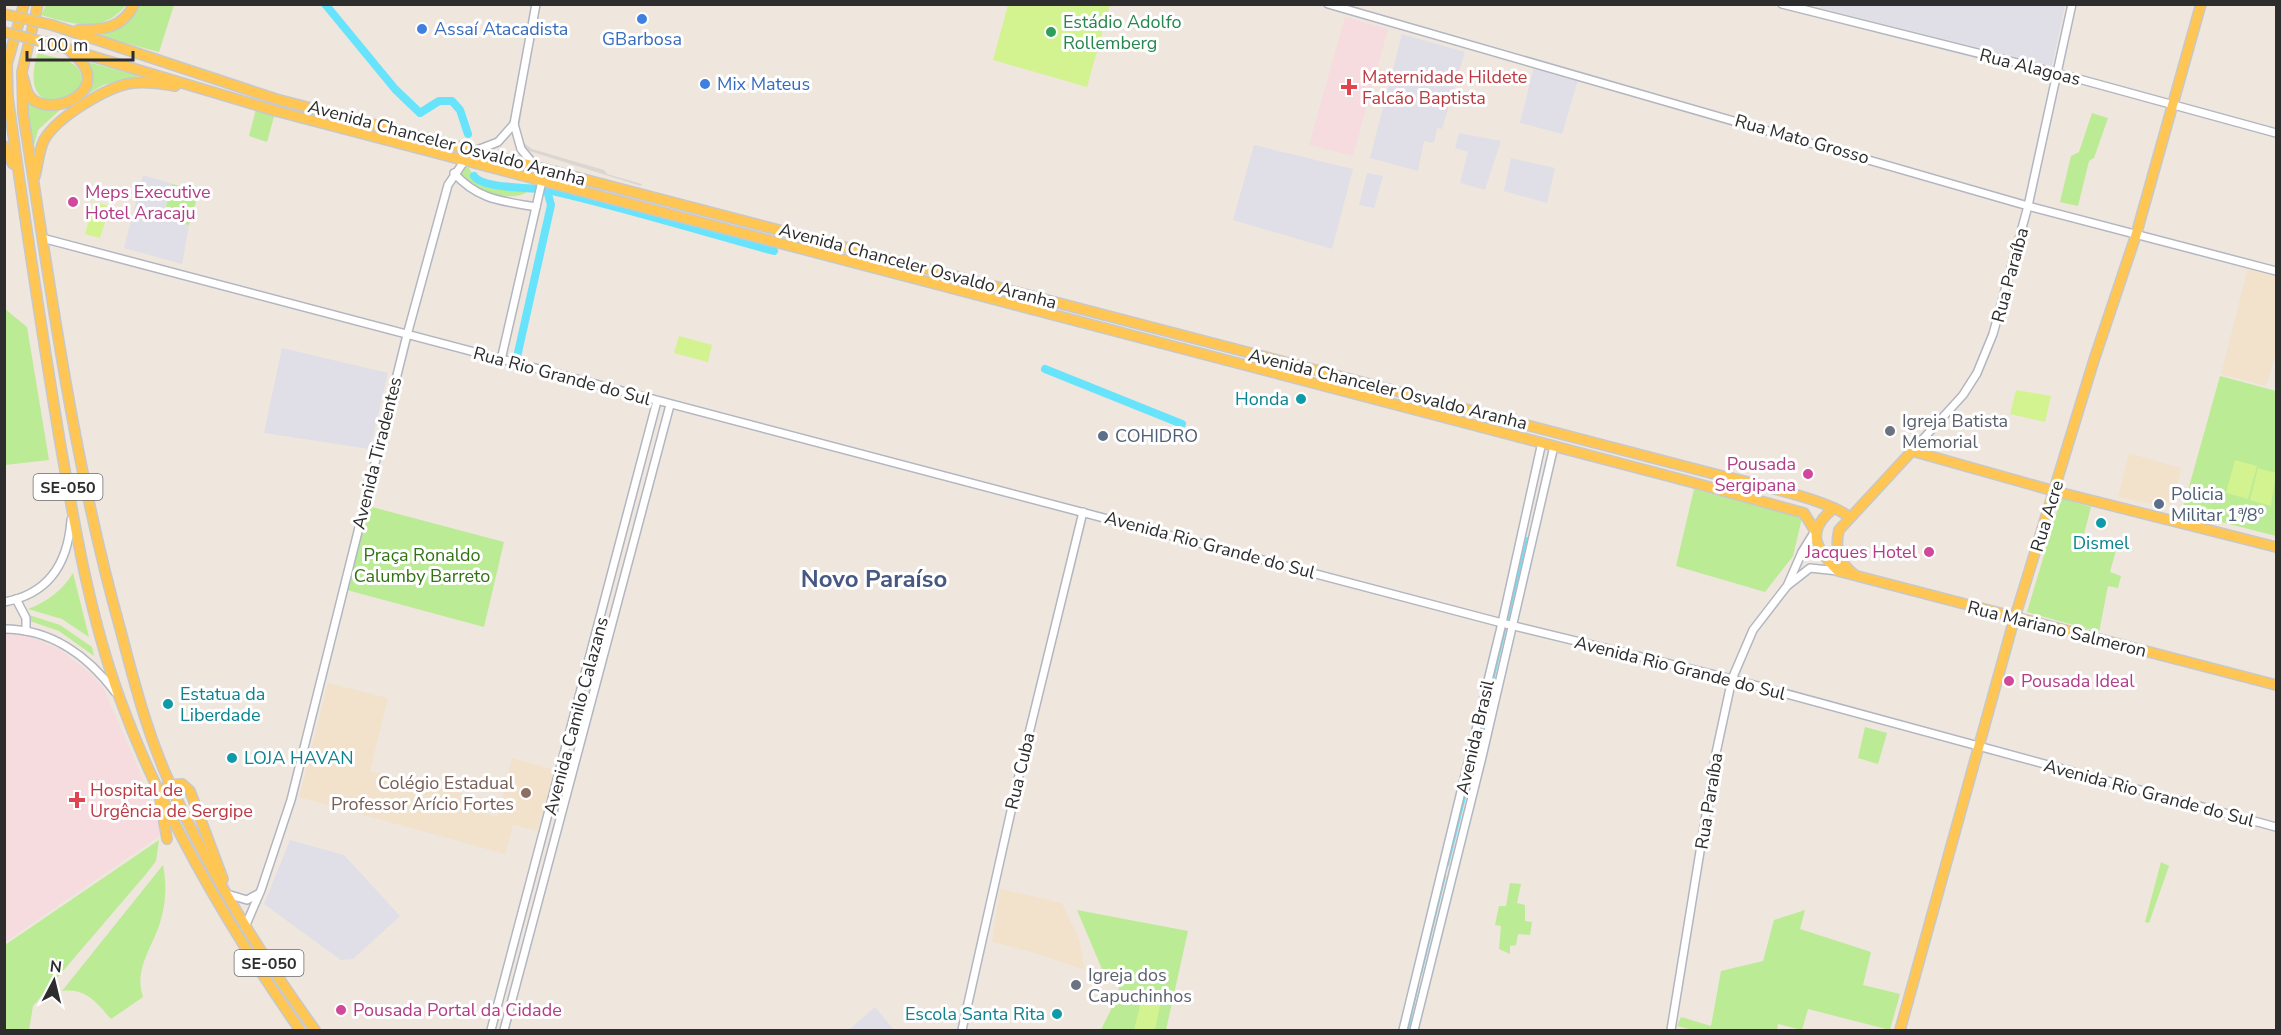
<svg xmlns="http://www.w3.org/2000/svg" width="2281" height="1035" font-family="'Nunito Sans',sans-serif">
<rect width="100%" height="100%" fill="#efe6de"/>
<g fill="#e0dfe7">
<polygon points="1821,5 2065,4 2065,5 2052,66 1820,8"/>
<polygon points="1402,34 1465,52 1442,129 1437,128 1434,143 1424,141 1418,171 1370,158"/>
<polygon points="1534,67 1578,80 1562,134 1520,123"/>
<polygon points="1459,133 1501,141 1485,190 1460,183 1468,152 1455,148"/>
<polygon points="1254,145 1353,169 1332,249 1233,220"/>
<polygon points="1511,158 1555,168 1547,203 1504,191"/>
<polygon points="1367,173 1383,176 1374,208 1359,205"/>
<polygon points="143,175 172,184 163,218 189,225 182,264 124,248"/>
<polygon points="282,348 388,373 370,449 264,433"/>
<polygon points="290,840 344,855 400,916 353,959 341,960 264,904"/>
<polygon points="875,1007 894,1030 849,1030"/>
</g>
<g fill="#f2e2cc">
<polygon points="2248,268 2276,276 2276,352 2266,386 2221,374"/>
<polygon points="2129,453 2181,468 2173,504 2153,500 2152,504 2118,497"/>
<polygon points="328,683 388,698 370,771 486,799 483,813 498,817 512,758 555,770 537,831 513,825 505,854 299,797"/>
<polygon points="1000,889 1062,903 1079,939 1085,970 1032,952 992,942"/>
</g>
<g fill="#f6dbdf">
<polygon points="1345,17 1388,29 1353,156 1309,145"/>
<polygon points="5,633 25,635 59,649 91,674 104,690 137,766 162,834 5,942"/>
</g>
<g fill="#bbeb95">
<path d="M46 5H126C102 35 74 24 41 15Z"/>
<polygon points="137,5 174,5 159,52 99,36 127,24"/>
<path d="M38 53C65 61 90 60 79 94 73 97 64 102 57 102 29 102 31 72 38 53Z"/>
<polygon points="83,60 88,62 140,76 103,85 78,100 87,90"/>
<polygon points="23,100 38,108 62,108 38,130 32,153"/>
<polygon points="256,109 275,113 267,142 249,136"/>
<polygon points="2092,113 2108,118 2094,158 2089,161 2078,206 2060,202 2071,156 2079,152"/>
<path d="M462 166 469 168 478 184 498 188H524L528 189 527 192C510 203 482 190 464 183L456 168Z"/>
<polygon points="172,184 199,191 189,225 163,218"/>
<polygon points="5,309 27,327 49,460 5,465"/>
<polygon points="2220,376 2276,391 2276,536 2182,512"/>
<polygon points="1694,489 1802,518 1793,556 1765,592 1676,566"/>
<polygon points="2061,498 2091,507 2083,538 2116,550 2110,572 2121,576 2118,588 2108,586 2099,632 2027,612"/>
<polygon points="368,506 504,542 484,627 347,590"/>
<path d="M73 573 89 637 62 619 28 609C47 602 63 590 73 573Z"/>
<polygon points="29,615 60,625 92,647 94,656 59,631 30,621"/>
<polygon points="1865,727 1887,733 1878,764 1858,758"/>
<polygon points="159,840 156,861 146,874 33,1006 29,1030 5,1030 5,945"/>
<polygon points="2161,862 2169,866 2149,923 2145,922"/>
<path d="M163 865C167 886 166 905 159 926 150 951 134 970 143 997L111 1019C96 1002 86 988 62 991Z"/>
<polygon points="1510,883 1521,884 1517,903 1525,905 1525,921 1532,922 1530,935 1518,934 1516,945 1510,946 1510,954 1499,949 1501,926 1495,925 1499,906 1506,906"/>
<polygon points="1077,910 1188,931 1166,1030 1101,1030 1119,993 1118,975 1102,969"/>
<polygon points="1805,910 1800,929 1871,952 1863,985 1900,994 1890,1030 1808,1009 1802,1030 1778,1024 1777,1030 1693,1030 1677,1026 1681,1017 1711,1026 1721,971 1763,961 1774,920"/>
</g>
<g fill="#d3f390">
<polygon points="1008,5 1110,5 1087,87 993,60"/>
<polygon points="94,202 110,206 100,238 85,234"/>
<polygon points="679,336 712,345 708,362 674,353"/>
<polygon points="2016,390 2051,396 2045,422 2010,414"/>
<polygon points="2235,460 2257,466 2248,499 2226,493"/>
<polygon points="2258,468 2276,473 2271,506 2250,500"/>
<polygon points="1141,1002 1160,1005 1155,1030 1134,1030"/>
</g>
<polygon fill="#dbd6d1" points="529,45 532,45 519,128 524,143 532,149 604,170 607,174 642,184 641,186 526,150 519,142 516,128"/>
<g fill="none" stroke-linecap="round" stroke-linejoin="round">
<g stroke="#67e3fb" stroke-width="2">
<polyline points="1508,618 1527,538"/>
<polyline points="1491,689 1505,630"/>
<polyline points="1477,749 1488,700"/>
<polyline points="1448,865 1474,761"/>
<polyline points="1421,974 1445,876"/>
<polyline points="1408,1030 1418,985"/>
</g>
<g stroke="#67e3fb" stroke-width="8">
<polyline points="325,4 395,89 420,113 439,101 452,101 460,110 468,134"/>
<path d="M474 176C482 189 532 187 548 190 624 207 699 231 774 251"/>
<polyline points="517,357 551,205 547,190"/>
<polyline points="1045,369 1182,424"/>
</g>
<g stroke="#b2b6c1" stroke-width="10">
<g id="minor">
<polyline points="1328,4 2028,206 2276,271"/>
<polyline points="1782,4 2057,73 2276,133"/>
<polyline points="477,150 498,142 514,124 536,4"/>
<path d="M454 173C478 200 502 201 536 207"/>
<polyline points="42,238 1502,623 1732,679 2276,827"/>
<polyline points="501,360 542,181 535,166 521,149 514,124"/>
<polyline points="1912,451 1963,395 1977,373 1993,334 2028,206 2072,4"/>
<polyline points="1788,584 1802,552 1815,531"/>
<polyline points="16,599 26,618 26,631"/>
<path d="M4 602C50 594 68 562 71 520"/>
<path d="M4 629C51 629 88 656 115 692"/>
<polyline points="227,894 247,900 258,894"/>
<polyline points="245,927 261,890 291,800 407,335 448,185 465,160"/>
<polyline points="491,1030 657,401"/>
<polyline points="504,1030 670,405"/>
<polyline points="962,1030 1022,762 1083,512"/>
<polyline points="1403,1030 1502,623 1542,442"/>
<polyline points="1414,1030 1482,757 1554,446"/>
<polyline points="1671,1030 1716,753 1732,679 1753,630 1787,586 1810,568 1838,571"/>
</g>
</g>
<g stroke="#c8c8c8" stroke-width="12">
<g id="major">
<path d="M24 4 7 64 8 98C24 213 41 328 60 442 75 528 90 617 120 699 163 817 229 928 300 1030"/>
<path d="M38 4 22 72 23 113C50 285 73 460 120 628 133 678 146 729 167 777 206 867 258 951 315 1030"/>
<path d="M52 25 276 99 1699 470C1731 479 1828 498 1849 517"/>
<path d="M78 30C101 30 123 29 134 4"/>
<polyline points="48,43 276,111 1691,482 1804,513 1815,531"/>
<path d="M23 77C25 83 26 90 29 95 47 122 120 90 71 52"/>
<polyline points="4,146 13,164"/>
<path d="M35 176C38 164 39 150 44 140 57 117 108 86 133 83 147 81 161 84 175 86"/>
<path d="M1834 508C1805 531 1815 548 1838 571L2276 685"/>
<path d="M1855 575C1840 564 1834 550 1839 530L1912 451 2054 491 2276 547"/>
<polyline points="167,785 182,784 190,791 223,879"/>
<polyline points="160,799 167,839"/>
<polyline points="1900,1030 2012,627 2094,360 2136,235 2201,4"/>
</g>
</g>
<use href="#minor" stroke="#fff" stroke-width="7"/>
<use href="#major" stroke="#ffc653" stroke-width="9"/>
<g stroke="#c8c8c8" stroke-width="12" stroke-linecap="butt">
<g id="major-bridge">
<polyline points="4,14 52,25"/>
<polyline points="4,32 48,43"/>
</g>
</g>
<use href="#major-bridge" stroke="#ffc653" stroke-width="9"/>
</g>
<g fill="#3f7fe0" stroke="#fff" stroke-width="2">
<circle cx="642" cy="19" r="6"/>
<circle cx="422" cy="29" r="6"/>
<circle cx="705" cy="84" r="6"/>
</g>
<circle fill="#2e9e5b" stroke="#fff" stroke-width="2" cx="1051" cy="32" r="6"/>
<g fill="#e0444e" stroke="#fff" stroke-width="2">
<path d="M1346 78h6v6h6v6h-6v6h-6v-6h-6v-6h6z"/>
<path d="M74 791h6v6h6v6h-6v6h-6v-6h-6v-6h6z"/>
</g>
<g fill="#d1479c" stroke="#fff" stroke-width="2">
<circle cx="73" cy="202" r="6"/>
<circle cx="1808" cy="474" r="6"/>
<circle cx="1929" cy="552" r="6"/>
<circle cx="2009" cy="681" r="6"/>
<circle cx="341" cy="1010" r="6"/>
</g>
<g fill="#0f9aa8" stroke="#fff" stroke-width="2">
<circle cx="1301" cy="399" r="6"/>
<circle cx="2101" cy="523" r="6"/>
<circle cx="168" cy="704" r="6"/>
<circle cx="232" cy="758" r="6"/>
<circle cx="1057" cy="1014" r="6"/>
</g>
<g fill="#6b7280" stroke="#fff" stroke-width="2">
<circle cx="1890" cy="431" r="6"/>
<circle cx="1076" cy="985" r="6"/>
</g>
<g fill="#5c6f8a" stroke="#fff" stroke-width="2">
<circle cx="1103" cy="436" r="6"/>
<circle cx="2159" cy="504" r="6"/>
</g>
<circle fill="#8d6e63" stroke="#fff" stroke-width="2" cx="526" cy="793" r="6"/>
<g text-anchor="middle" stroke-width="6" stroke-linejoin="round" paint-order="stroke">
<g fill="#fff" stroke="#6c6c6c" stroke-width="1.5">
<rect x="33.5" y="474" width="69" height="26" rx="4.5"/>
<rect x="234.5" y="950" width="69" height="26" rx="4.5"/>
</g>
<g font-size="16" font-weight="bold" fill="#2d2d2d">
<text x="68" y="493">SE-050</text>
<text x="269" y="969">SE-050</text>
</g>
<g font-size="18" fill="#27864d" stroke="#fff" text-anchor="start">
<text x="1063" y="28">Estádio Adolfo<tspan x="1063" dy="21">Rollemberg</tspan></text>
</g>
<g font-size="18" fill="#366cbe" stroke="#fff" text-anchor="start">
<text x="434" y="35">Assaí Atacadista</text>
<text x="642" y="45" text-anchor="middle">GBarbosa</text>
<text x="717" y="90">Mix Mateus</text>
</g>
<g font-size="18" fill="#2d2d2d" stroke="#fff">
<text transform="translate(2030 67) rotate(14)" y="6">Rua Alagoas</text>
<text transform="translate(1802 139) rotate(16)" y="6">Rua Mato Grosso</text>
<text transform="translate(447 143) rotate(15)" y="6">Avenida Chanceler Osvaldo Aranha</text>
<text transform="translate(918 266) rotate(15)" y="6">Avenida Chanceler Osvaldo Aranha</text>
<text transform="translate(2010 275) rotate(-75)" y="6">Rua Paraíba</text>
<text transform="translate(562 376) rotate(15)" y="6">Rua Rio Grande do Sul</text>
<text transform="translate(1388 389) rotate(14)" y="6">Avenida Chanceler Osvaldo Aranha</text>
<text transform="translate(377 453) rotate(-76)" y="6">Avenida Tiradentes</text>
<text transform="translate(2047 516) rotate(-73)" y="6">Rua Acre</text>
<text transform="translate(1210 545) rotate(15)" y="6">Avenida Rio Grande do Sul</text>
<text transform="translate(2057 629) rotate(14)" y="6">Rua Mariano Salmeron</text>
<text transform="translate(1680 668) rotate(14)" y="6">Avenida Rio Grande do Sul</text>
<text transform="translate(576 716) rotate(-75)" y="6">Avenida Camilo Calazans</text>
<text transform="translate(1475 737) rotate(-77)" y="6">Avenida Brasil</text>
<text transform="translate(1020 771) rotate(-77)" y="6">Rua Cuba</text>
<text transform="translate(2149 793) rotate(15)" y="6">Avenida Rio Grande do Sul</text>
<text transform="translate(1709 801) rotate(-81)" y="6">Rua Paraíba</text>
</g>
<g font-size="18" fill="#be3a42" stroke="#fff" text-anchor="start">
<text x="1362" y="83">Maternidade Hildete<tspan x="1362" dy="21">Falcão Baptista</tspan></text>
<text x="90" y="796">Hospital de<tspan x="90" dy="21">Urgência de Sergipe</tspan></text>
</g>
<g font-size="18" fill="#b23c85" stroke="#fff" text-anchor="start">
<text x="85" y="198">Meps Executive<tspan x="85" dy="21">Hotel Aracaju</tspan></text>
<text x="1796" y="470" text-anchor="end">Pousada<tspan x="1796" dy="21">Sergipana</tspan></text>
<text x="1917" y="558" text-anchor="end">Jacques Hotel</text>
<text x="2021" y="687">Pousada Ideal</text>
<text x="353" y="1016">Pousada Portal da Cidade</text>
</g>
<g font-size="18" fill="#0d838f" stroke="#fff" text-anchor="end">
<text x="1289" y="405">Honda</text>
<text x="2101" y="549" text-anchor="middle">Dismel</text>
<text x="180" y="700" text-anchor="start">Estatua da<tspan x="180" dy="21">Liberdade</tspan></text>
<text x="244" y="764" text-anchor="start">LOJA HAVAN</text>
<text x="1045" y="1020">Escola Santa Rita</text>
</g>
<g font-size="18" fill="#5b616d" stroke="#fff" text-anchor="start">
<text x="1902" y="427">Igreja Batista<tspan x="1902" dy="21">Memorial</tspan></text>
<text x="1088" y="981">Igreja dos<tspan x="1088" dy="21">Capuchinhos</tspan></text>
</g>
<g font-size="18" fill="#4e5e75" stroke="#fff" text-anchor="start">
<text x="1115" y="442">COHIDRO</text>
<text x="2171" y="500">Policia<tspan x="2171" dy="21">Militar 1ª/8º</tspan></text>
</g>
<g font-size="18" fill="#317313" stroke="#fff">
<text x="422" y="561">Praça Ronaldo<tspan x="422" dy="21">Calumby Barreto</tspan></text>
</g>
<g font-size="18" fill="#785e54" stroke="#fff" text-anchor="end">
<text x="514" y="789">Colégio Estadual<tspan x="514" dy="21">Professor Arício Fortes</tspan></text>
</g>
<g font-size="24" font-weight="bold" fill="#475883" stroke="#fff">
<text x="874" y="587">Novo Paraíso</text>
</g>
</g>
<rect width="2281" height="1035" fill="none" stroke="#2d2d2d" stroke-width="12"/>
<g transform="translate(54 981) rotate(7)" stroke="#ffffff" stroke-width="4.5" paint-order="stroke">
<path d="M0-4.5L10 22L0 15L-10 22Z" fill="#2d2d2d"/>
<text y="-9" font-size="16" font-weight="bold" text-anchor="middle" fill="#2d2d2d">N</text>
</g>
<path d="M27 51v9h106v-9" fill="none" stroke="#2d2d2d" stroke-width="3"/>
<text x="36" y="51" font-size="18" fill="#2d2d2d" stroke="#ffffff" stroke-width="4.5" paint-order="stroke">100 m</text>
</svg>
